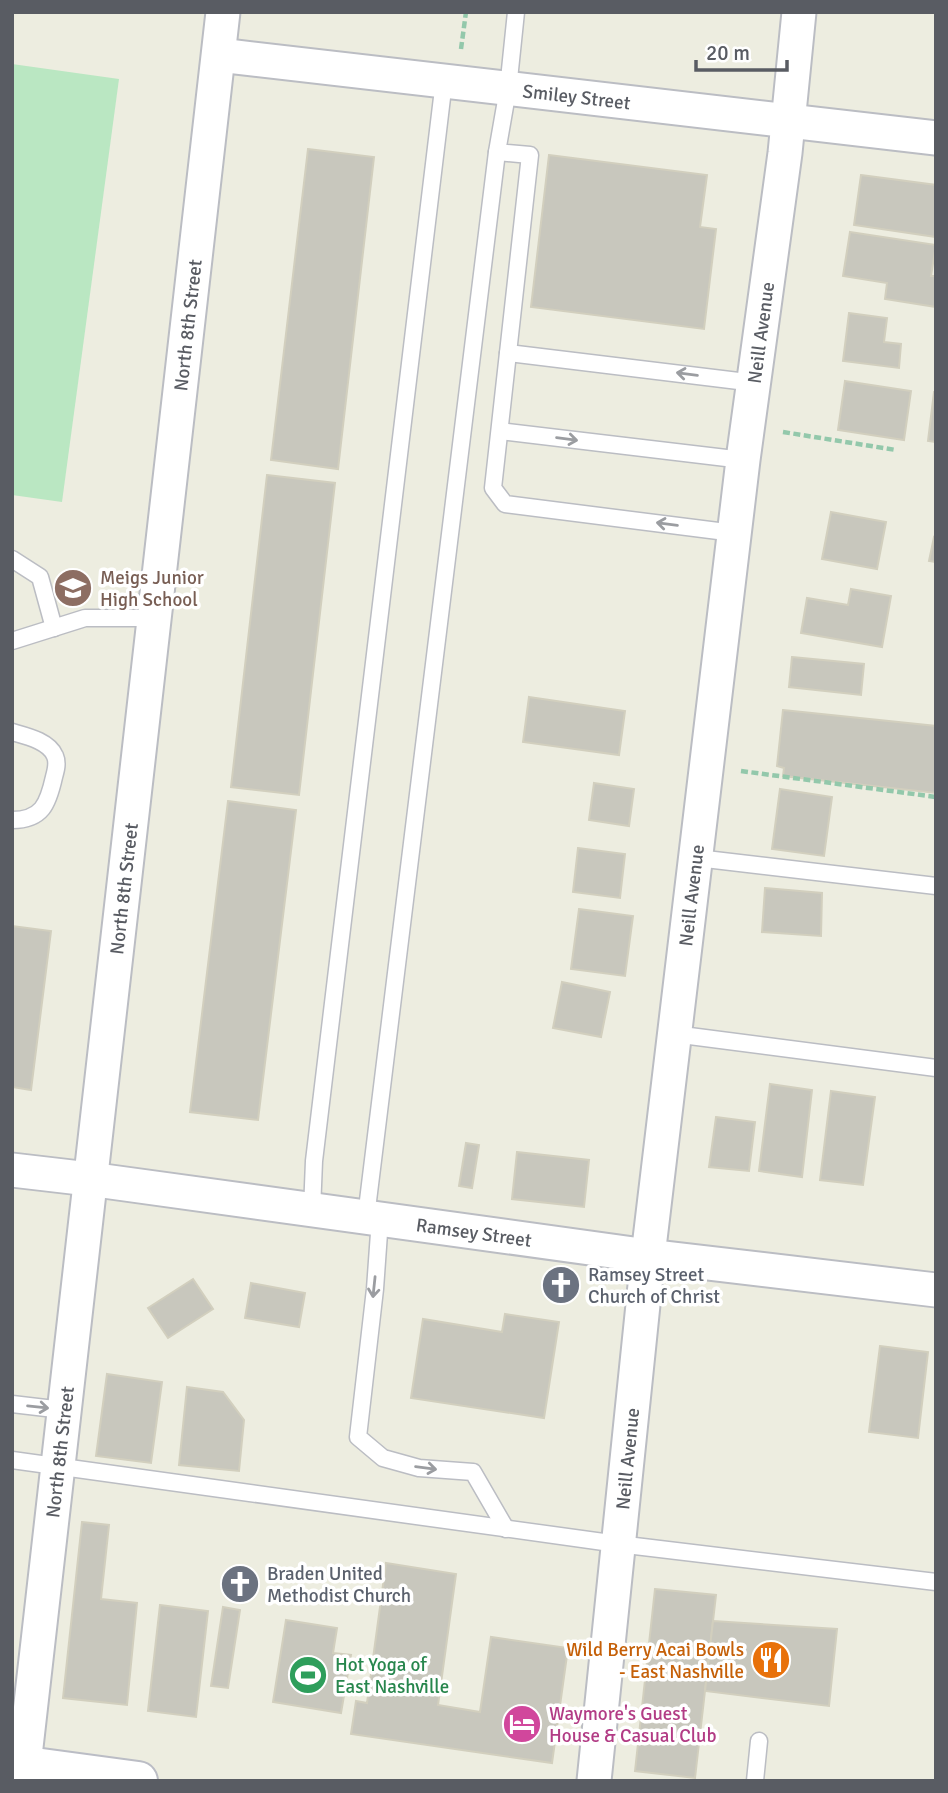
<svg xmlns="http://www.w3.org/2000/svg" width="948" height="1793" font-family="Signika,sans-serif">
<rect width="100%" height="100%" fill="#edede0"/>
<polygon fill="#bae7c2" points="12,64 119,79 62,502 12,495"/>
<g fill="#c8c7bd" stroke="#d2cfbe" stroke-width="2">
<polygon points="308,149 374,157 338,469 271,460"/>
<polygon points="549,155 707,175 700,227 716,229 704,329 531,307"/>
<polygon points="861,175 936,185 936,237 854,225"/>
<polygon points="850,232 936,245 931,276 936,276 936,307 885,299 887,283 843,276"/>
<polygon points="849,313 887,318 884,342 901,344 899,368 843,361"/>
<polygon points="845,381 911,391 904,440 838,430"/>
<polygon points="934,392 936,392 936,442 928,441"/>
<polygon points="267,475 335,483 299,795 231,787"/>
<polygon points="831,512 886,522 877,569 822,559"/>
<polygon points="934,537 936,538 936,562 929,561"/>
<polygon points="851,589 891,596 882,647 801,633 807,598 848,605"/>
<polygon points="792,657 864,664 861,695 789,687"/>
<polygon points="529,697 625,711 619,755 523,742"/>
<polygon points="783,710 936,726 936,793 783,776 784,768 777,766"/>
<polygon points="594,783 634,789 629,826 589,820"/>
<polygon points="780,789 832,797 824,856 772,849"/>
<polygon points="228,801 296,810 258,1120 190,1112"/>
<polygon points="578,848 625,854 620,898 573,892"/>
<polygon points="765,888 822,893 821,936 762,932"/>
<polygon points="579,909 633,916 625,976 571,969"/>
<polygon points="12,926 51,931 31,1090 12,1087"/>
<polygon points="562,982 610,992 601,1037 553,1028"/>
<polygon points="770,1084 812,1090 802,1177 759,1171"/>
<polygon points="831,1091 875,1097 863,1185 820,1180"/>
<polygon points="716,1117 755,1122 749,1171 709,1167"/>
<polygon points="466,1143 479,1145 472,1188 459,1186"/>
<polygon points="517,1152 589,1160 584,1207 512,1199"/>
<polygon points="193,1279 213,1309 168,1338 148,1308"/>
<polygon points="251,1283 305,1293 299,1327 245,1318"/>
<polygon points="505,1314 559,1322 544,1418 411,1398 423,1319 502,1332"/>
<polygon points="880,1346 928,1352 918,1438 869,1432"/>
<polygon points="107,1374 162,1382 151,1463 96,1456"/>
<polygon points="187,1387 223,1392 244,1420 239,1471 179,1465"/>
<polygon points="82,1522 109,1525 101,1599 137,1603 127,1705 63,1698"/>
<polygon points="386,1563 456,1574 438,1705 480,1712 491,1637 568,1648 552,1763 351,1734 356,1701 367,1703"/>
<polygon points="655,1589 716,1595 695,1778 635,1771"/>
<polygon points="160,1605 208,1611 196,1717 148,1711"/>
<polygon points="223,1607 240,1610 228,1688 211,1686"/>
<polygon points="286,1620 337,1628 333,1653 351,1655 341,1713 273,1702"/>
<polygon points="713,1621 837,1629 829,1706 705,1691"/>
</g>
<g fill="none" stroke-linecap="round" stroke-linejoin="round">
<g stroke="#bbbdc3" stroke-width="19">
<g id="lane">
<polyline points="516,12 508,89 497,152 530,155 493,488 505,504 734,533"/>
<polyline points="508,353 755,383"/>
<polyline points="500,431 743,460"/>
<polyline points="12,559 40,577 54,628"/>
<polyline points="12,641 85,618 154,618"/>
<path d="M12 732C26 736 49 741 55 756 58 763 56 770 54 777 48 804 42 820 12 820"/>
<polyline points="697,858 936,886"/>
<polyline points="674,1034 936,1068"/>
<polyline points="312,1210 314,1161 444,81"/>
<polyline points="366,1217 497,152"/>
<polyline points="380,1219 375,1289 358,1437 383,1458 419,1468 473,1472 506,1529"/>
<polyline points="12,1404 63,1410"/>
<polyline points="12,1460 618,1544 936,1582"/>
<polyline points="755,1781 759,1741"/>
</g>
</g>
<g stroke="#bbbdc3" stroke-width="37">
<g id="street">
<path id="s1" d="M219 55 936 138"/>
<path id="s2" d="M12 1170 89 1179 648 1256 936 1290"/>
<path id="s3" d="M24 1765 223 12"/>
<path id="s4" d="M594 1781 648 1256 743 460 785 153 799 12"/>
</g>
</g>
<g stroke="#bbbdc5" stroke-width="42">
<polyline id="secondary" points="12,1764 138,1781"/>
</g>
<g stroke="#93c8ab" stroke-width="4.5" stroke-dasharray="7 3.5" stroke-linecap="butt">
<polyline points="461,49 466,12"/>
<polyline points="783,432 896,450"/>
<polyline points="741,771 936,797"/>
</g>
<use href="#lane" stroke="#fff" stroke-width="16"/>
<use href="#street" stroke="#fff" stroke-width="33"/>
<use href="#secondary" stroke="#fff" stroke-width="38"/>
</g>
<defs><path id="oneway-shaft" d="M-6 0H5M1.5-3L5.5 0L1.5 3" fill="none" stroke-width="1.6" stroke-linecap="round" stroke-linejoin="round" transform="scale(1.75)"/></defs>
<g stroke="#9b9da1">
<use href="#oneway-shaft" transform="translate(687 374) rotate(-173)"/>
<use href="#oneway-shaft" transform="translate(567 439) rotate(7)"/>
<use href="#oneway-shaft" transform="translate(667 524) rotate(-173)"/>
<use href="#oneway-shaft" transform="translate(374 1287) rotate(96)"/>
<use href="#oneway-shaft" transform="translate(38 1407) rotate(6)"/>
<use href="#oneway-shaft" transform="translate(426 1468) rotate(7)"/>
</g>
<defs>
<g id="school-disc" transform="scale(2.0125)"><circle r="9.5" fill="#8d6e63" stroke="#fff"/><path d="M0-5L7-2L0 1L-7-2ZM-4 1L0 2.5L4 1V4Q0 6-4 4Z" fill="#fff"/></g>
<g id="church-disc" transform="scale(2.0125)"><circle r="9.5" fill="#6b7280" stroke="#fff"/><path d="M-1.2-6h2.4v3.5h3.3v2.4h-3.3V6h-2.4V-.1h-3.3v-2.4h3.3Z" fill="#fff"/></g>
<g id="restaurant-disc" transform="scale(2.0125)"><circle r="9.5" fill="#e8710a" stroke="#fff"/><path d="M-5-6h1v4h1v-4h1v4h1v-4h1v5L-1.5 .5V6h-2V.5L-5-1ZM5-6V6H3V1.5H1.5Q1.5-4 5-6Z" fill="#fff"/></g>
<g id="stadium-disc" transform="scale(2.0125)"><circle r="9.5" fill="#2e9e5b" stroke="#fff"/><path d="M0-5a6.5 5 0 1 0 0 10a6.5 5 0 1 0 0-10ZM-3.5-1.8h7v3.6h-7Z" fill="#fff"/></g>
<g id="hotel-disc" transform="scale(2.0125)"><circle r="9.5" fill="#d1479c" stroke="#fff"/><path d="M-6-4.5h1.5V1H6V5H4.5V3h-9V5H-6ZM-4 0a1.8 1.8 0 1 1 3.6 0ZM.5 0V-2.5h3Q6-2.5 6 0Z" fill="#fff"/></g>
</defs>
<g fill-rule="evenodd">
<use href="#school-disc" x="73" y="588"/>
<use href="#church-disc" x="561" y="1285"/>
<use href="#church-disc" x="240" y="1584"/>
<use href="#restaurant-disc" x="771" y="1660"/>
<use href="#stadium-disc" x="308" y="1675"/>
<use href="#hotel-disc" x="522" y="1724"/>
</g>
<g text-anchor="middle" stroke-width="7" stroke-linejoin="round" paint-order="stroke">
<g font-size="19" fill="#595c63" stroke="#fff">
<text dy="7" stroke="none"><textPath href="#s1" startOffset="360">Smiley Street</textPath></text>
<text dy="7" stroke="none"><textPath href="#s3" startOffset="1449">North 8th Street</textPath></text>
<text dy="7" stroke="none"><textPath href="#s4" startOffset="1458">Neill Avenue</textPath></text>
<text dy="7" stroke="none"><textPath href="#s3" startOffset="882">North 8th Street</textPath></text>
<text dy="7" stroke="none"><textPath href="#s4" startOffset="891">Neill Avenue</textPath></text>
<text dy="7" stroke="none"><textPath href="#s2" startOffset="466">Ramsey Street</textPath></text>
<text dy="7" stroke="none"><textPath href="#s3" startOffset="315">North 8th Street</textPath></text>
<text dy="7" stroke="none"><textPath href="#s4" startOffset="324">Neill Avenue</textPath></text>
</g>
<g font-size="19" fill="#785e54" stroke="#fff" text-anchor="start">
<text x="100" y="584">Meigs Junior<tspan x="100" dy="22">High School</tspan></text>
</g>
<g font-size="19" fill="#5b616d" stroke="#fff" text-anchor="start">
<text x="588" y="1281">Ramsey Street<tspan x="588" dy="22">Church of Christ</tspan></text>
<text x="267" y="1580">Braden United<tspan x="267" dy="22">Methodist Church</tspan></text>
</g>
<g font-size="19" fill="#c56008" stroke="#fff" text-anchor="end">
<text x="744" y="1656">Wild Berry Acai Bowls<tspan x="744" dy="22">- East Nashville</tspan></text>
</g>
<g font-size="19" fill="#27864d" stroke="#fff" text-anchor="start">
<text x="335" y="1671">Hot Yoga of<tspan x="335" dy="22">East Nashville</tspan></text>
</g>
<g font-size="19" fill="#b23c85" stroke="#fff" text-anchor="start">
<text x="549" y="1720">Waymore's Guest<tspan x="549" dy="22">House &amp; Casual Club</tspan></text>
</g>
</g>
<rect width="948" height="1793" fill="none" stroke="#595c63" stroke-width="28"/>
<path d="M696 60v10h91v-10" fill="none" stroke="#595c63" stroke-width="3.5"/>
<text x="706" y="60" font-size="21" fill="#595c63" stroke="#ffffff" stroke-width="5" paint-order="stroke">20 m</text>
</svg>
